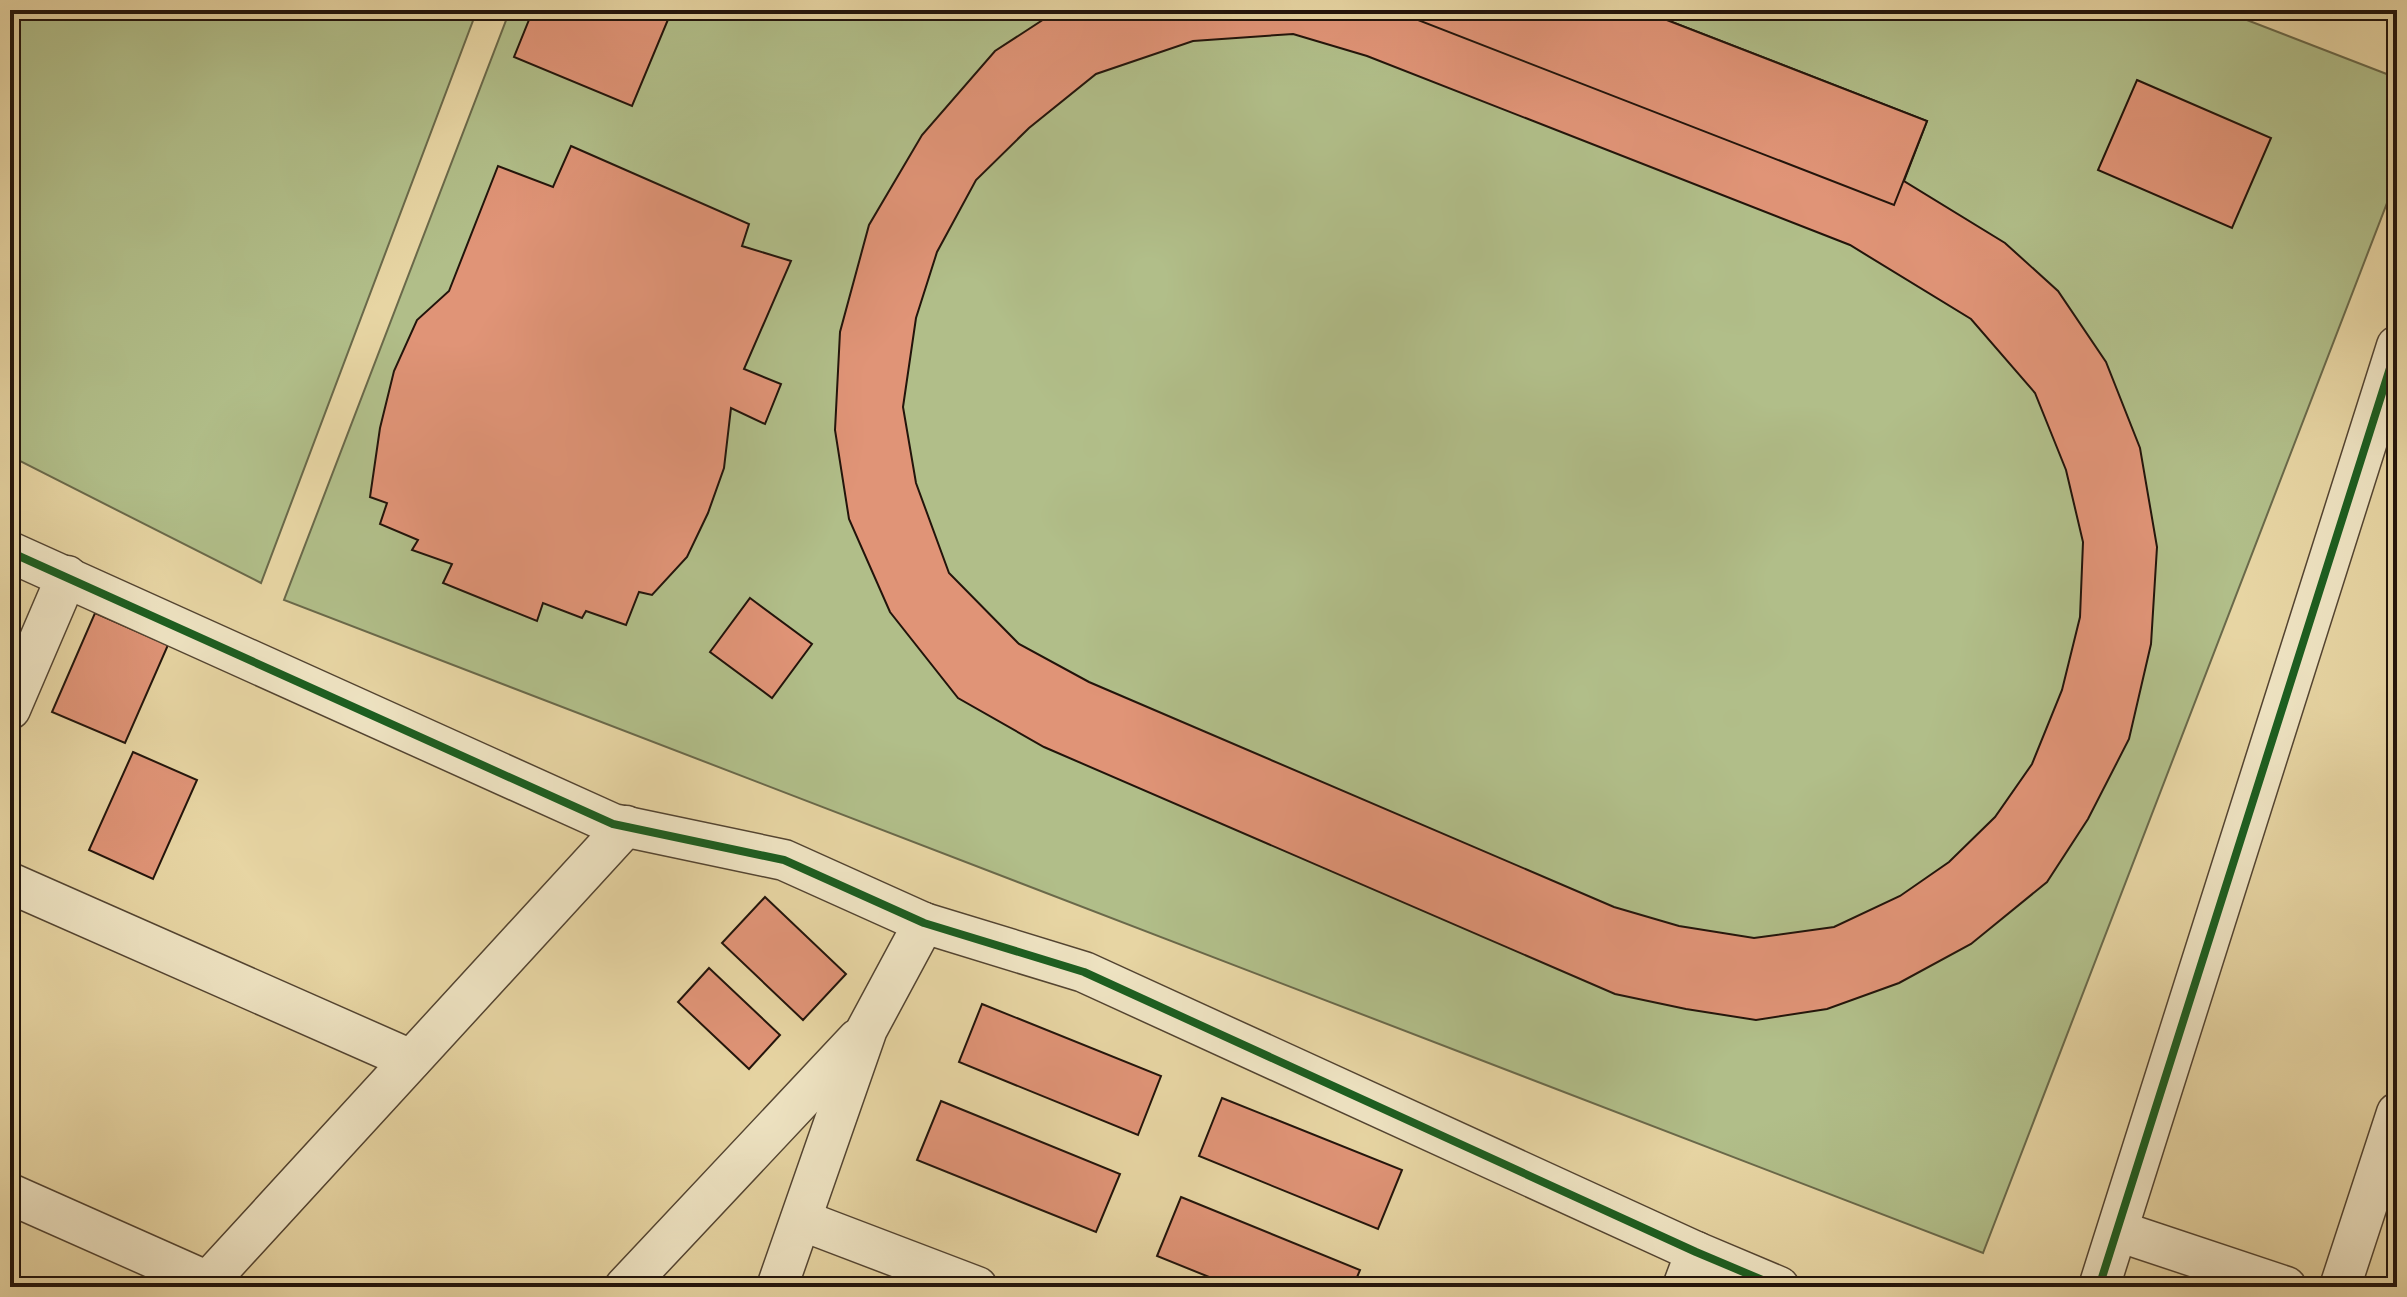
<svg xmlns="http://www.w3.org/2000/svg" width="2407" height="1297" font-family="'Gentium Book Plus',serif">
<rect width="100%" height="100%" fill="#e7d5a3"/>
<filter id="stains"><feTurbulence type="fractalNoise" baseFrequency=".0025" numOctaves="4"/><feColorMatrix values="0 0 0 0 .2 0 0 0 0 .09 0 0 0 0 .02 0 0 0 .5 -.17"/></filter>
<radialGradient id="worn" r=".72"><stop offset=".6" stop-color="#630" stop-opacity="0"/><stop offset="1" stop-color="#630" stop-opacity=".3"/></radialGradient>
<g fill="#b1be89" stroke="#6a694a" stroke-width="2">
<polygon points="10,10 477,10 261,583 10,456"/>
<polygon points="510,10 2221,10 2397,78 2397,177 1983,1253 284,600"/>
</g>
<g fill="#e09477" stroke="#22140b" stroke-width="2" fill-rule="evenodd">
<polygon points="533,10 672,10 632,106 514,57"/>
<path d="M1058 10H1641L1927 121 1904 181 2005 243 2058 291 2106 362 2140 448 2157 547 2151 644 2129 739 2088 819 2047 882 1971 944 1899 983 1827 1009 1756 1020 1686 1009 1615 994 1044 747 958 698 890 612 849 519 835 430 840 332 869 225 922 135 995 51ZM1293 34 1367 56 1850 245 1971 319 2035 393 2066 470 2083 542 2080 617 2062 690 2032 764 1995 817 1949 862 1900 896 1834 927 1754 938 1679 926 1614 907 1089 682 1019 644 949 573 916 483 903 407 916 318 937 252 976 180 1029 128 1096 74 1193 41Z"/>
<polygon points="1407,10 1641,10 1927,121 1894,205 1405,15"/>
<polygon points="2137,80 2271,138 2232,228 2098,170"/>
<polygon points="571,146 749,224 742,246 791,261 744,369 781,384 765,424 731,408 724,468 708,513 687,557 652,595 639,592 626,625 586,611 582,618 543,603 537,621 443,583 452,564 412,550 418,540 380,524 387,503 370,497 380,428 394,371 417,320 449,291 498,166 553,187"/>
<polygon points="750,598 812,644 772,698 710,652"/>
<polygon points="95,613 168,645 125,743 52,712"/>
<polygon points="133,752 197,780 153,879 89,850"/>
<polygon points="765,897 846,974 803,1020 722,943"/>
<polygon points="709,968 780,1035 749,1069 678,1002"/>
<polygon points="982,1004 1161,1076 1138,1135 959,1062"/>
<polygon points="1222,1098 1402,1170 1378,1229 1199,1156"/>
<polygon points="941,1101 1120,1174 1096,1232 917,1160"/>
<polygon points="1181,1197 1360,1270 1353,1287 1234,1287 1157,1256"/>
</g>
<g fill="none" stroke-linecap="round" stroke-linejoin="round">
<g stroke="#534431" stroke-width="43">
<g id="minor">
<polyline points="10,552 613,824 784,860 924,923 1084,972 1696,1252 1779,1287"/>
<polyline points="10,709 67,576"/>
<polyline points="10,883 411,1060"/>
<polyline points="10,1194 208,1282"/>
<polyline points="801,1220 977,1287"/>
<polyline points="2118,1231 2286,1287"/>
<polyline points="203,1287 626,826"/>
<polyline points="625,1287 858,1039"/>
<polyline points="777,1287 867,1029 924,923"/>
<polyline points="1683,1287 1696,1252"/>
<polyline points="2099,1287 2397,346"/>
<polyline points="2340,1287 2397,1113"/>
</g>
</g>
<use href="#minor" stroke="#efe4c3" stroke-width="40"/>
<g stroke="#efe4c3" stroke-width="13">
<g id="cycleway">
<polyline points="10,552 613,824 784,860 924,923 1084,972 1696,1252 1779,1287"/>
<polyline points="2099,1287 2397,346"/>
</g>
</g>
<use href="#cycleway" stroke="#1b5e20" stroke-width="8"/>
</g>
<rect width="2407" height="1297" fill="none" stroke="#e7d5a3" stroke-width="40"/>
<rect x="12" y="12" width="2383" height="1273" fill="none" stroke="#22140b" stroke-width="4"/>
<rect x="20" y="20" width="2367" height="1257" fill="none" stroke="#22140b" stroke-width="2"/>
<rect width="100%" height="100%" filter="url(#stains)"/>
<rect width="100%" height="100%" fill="url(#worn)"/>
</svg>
